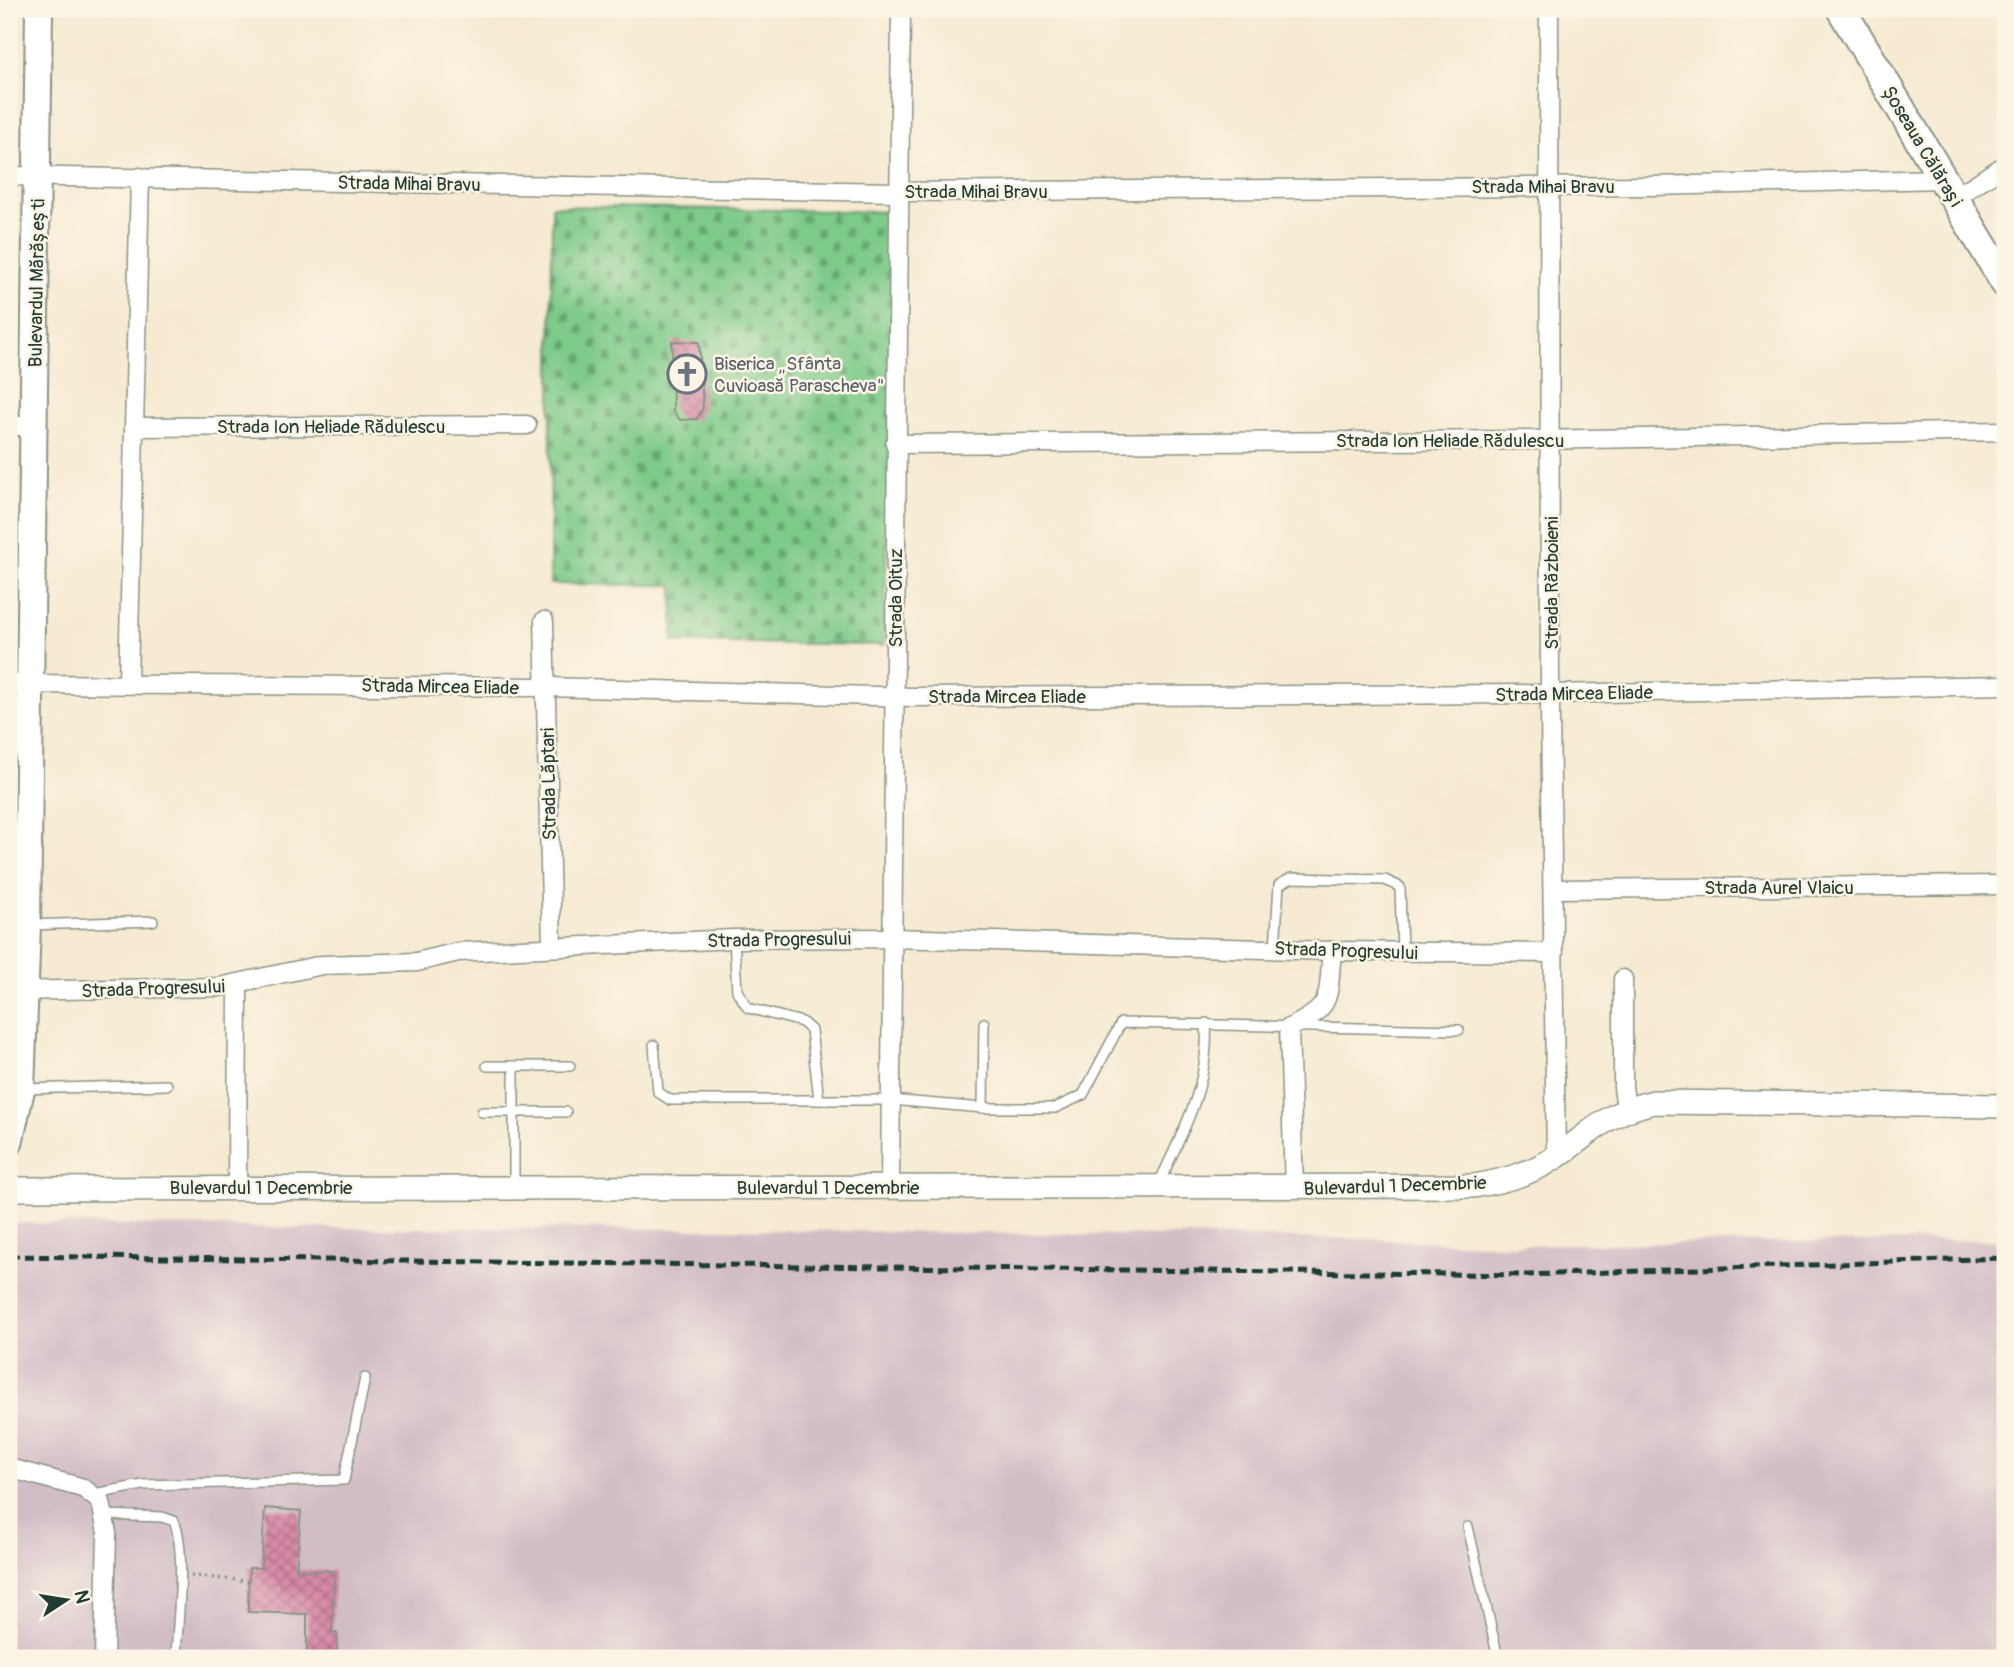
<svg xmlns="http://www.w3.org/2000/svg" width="2014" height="1667" font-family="Pangolin,sans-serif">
<defs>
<pattern id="cemetery-stones" width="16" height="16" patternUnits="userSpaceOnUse" patternTransform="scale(1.75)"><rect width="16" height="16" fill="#7dca89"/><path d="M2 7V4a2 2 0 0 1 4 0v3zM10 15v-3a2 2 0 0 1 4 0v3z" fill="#66a571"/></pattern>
<pattern id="building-cross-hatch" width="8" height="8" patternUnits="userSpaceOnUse" patternTransform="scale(1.75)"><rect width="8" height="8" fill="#d889a8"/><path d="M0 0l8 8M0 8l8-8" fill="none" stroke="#af718a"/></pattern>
</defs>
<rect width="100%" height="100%" fill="#fcf5e5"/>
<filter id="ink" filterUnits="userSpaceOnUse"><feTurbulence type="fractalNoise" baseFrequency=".0143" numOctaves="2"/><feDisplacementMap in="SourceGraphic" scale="14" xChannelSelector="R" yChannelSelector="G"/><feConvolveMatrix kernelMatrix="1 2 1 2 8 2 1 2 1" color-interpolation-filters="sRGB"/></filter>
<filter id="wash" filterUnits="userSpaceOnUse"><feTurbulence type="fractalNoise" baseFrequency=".00686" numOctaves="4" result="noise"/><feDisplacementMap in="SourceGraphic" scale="28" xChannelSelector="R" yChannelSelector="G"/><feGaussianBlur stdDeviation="1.57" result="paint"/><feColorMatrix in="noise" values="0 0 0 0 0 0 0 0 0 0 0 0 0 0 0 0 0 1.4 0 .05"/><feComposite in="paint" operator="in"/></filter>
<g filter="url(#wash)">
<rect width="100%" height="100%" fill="#f6ead2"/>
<polygon fill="#d2bdc6" points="9,1223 297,1228 709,1229 1368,1239 1505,1245 2005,1240 2005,1658 9,1658"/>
<polygon fill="url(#cemetery-stones)" stroke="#4e845e" stroke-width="2" points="552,206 895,212 884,645 673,642 673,585 550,584"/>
<g id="blocks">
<g fill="url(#building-cross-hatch)">
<polygon points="672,341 699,342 703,407 697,419 680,420 673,411"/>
<polygon points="265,1508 301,1511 296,1570 334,1571 332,1633 337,1633 337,1658 307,1658 307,1614 248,1612 249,1568 261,1568"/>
</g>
</g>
</g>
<g filter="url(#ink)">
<use href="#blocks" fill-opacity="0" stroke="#8a9483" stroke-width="2"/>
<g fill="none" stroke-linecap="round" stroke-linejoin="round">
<g stroke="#8a9483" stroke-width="12">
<g id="service">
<polyline points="28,925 153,921"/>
<polyline points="734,939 737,991 748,1008 802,1022 811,1030 819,1100"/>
<polyline points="1275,948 1279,885 1291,878 1385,880 1400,887 1402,952"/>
<polyline points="654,1045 658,1092 670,1100 891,1100 983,1108 1055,1108 1083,1095 1121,1023 1459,1030"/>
<polyline points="487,1066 570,1066"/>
<polyline points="514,1067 514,1186"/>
<polyline points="22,1089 167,1085"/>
<polyline points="983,1108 984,1023"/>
<polyline points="482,1112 566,1112"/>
<path d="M1158 1185C1183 1132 1210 1084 1206 1023"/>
<polyline points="94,1494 143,1485 344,1480 365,1378"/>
<path d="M104 1515 162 1517 174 1521C187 1551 177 1623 176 1658"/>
<polyline points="1468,1527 1498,1658"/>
</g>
</g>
<g stroke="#8a9483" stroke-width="21">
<g id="minor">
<polyline points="1549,9 1550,711 1556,1157"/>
<polyline points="9,176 897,192 1651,186 1943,179"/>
<polyline points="1954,198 2005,165"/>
<polyline points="9,426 34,426"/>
<polyline points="134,427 527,425"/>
<polyline points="895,444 1533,440 2005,431"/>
<polyline points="544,621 552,947"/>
<polyline points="128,683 140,177"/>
<polyline points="9,684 546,687 912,697 1551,694 2005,685"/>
<polyline points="9,836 28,837"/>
<polyline points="1553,889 2005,885"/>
<polyline points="1623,979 1623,1087 1626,1108"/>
<polyline points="9,991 219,987 322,965 417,962 458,952 734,939 893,938 1332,951 1554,953"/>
<polyline points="237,1187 238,985"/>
<polyline points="890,1187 901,9"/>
<path d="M1294 1188 1289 1028C1335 1006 1327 998 1332 951"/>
<polyline points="9,1468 83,1488 101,1502 107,1533 104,1658"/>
</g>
</g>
<g stroke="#8a9483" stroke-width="26">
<path id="tertiary" d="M9 1189 1474 1186C1503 1181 1531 1174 1556 1157 1594 1131 1605 1113 1654 1102L2005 1106"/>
</g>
<g stroke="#8a9483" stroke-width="30">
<polyline id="secondary" points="9,1143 21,1090 27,925 39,9"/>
</g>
<g stroke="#8a9483" stroke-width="32">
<polyline id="primary" points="1841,9 2005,283"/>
</g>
<polyline stroke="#8a9483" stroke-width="3.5" stroke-dasharray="2 5" stroke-linecap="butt" points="191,1576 249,1581"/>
<use href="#service" stroke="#fff" stroke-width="9"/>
<use href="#minor" stroke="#fff" stroke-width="18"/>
<use href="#tertiary" stroke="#fff" stroke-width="23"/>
<use href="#secondary" stroke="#fff" stroke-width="26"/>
<use href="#primary" stroke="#fff" stroke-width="28"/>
<polyline stroke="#1f3d34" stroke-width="5" stroke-dasharray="10 5" stroke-linecap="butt" points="9,1256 1528,1275 2005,1258"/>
</g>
</g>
<defs>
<g id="church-ring" transform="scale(2.0125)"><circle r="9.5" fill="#fcf5e5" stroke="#6b7280" stroke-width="1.5"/><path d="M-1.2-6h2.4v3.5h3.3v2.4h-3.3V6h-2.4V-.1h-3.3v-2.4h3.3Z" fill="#6b7280"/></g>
</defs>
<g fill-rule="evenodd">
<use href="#church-ring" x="687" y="374"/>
</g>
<g text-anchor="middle" stroke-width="5" stroke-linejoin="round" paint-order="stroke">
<g font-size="19" fill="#1f3d34" stroke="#fcf5e5">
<text transform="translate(1923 146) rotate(59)" y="7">Șoseaua Călărași</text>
<text transform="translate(409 183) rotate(1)" y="7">Strada Mihai Bravu</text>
<text x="1543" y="193">Strada Mihai Bravu</text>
<text x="976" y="198">Strada Mihai Bravu</text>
<text transform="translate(36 283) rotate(-89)" y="7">Bulevardul Mărășești</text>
<text x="331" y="433">Strada Ion Heliade Rădulescu</text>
<text x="1450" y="447">Strada Ion Heliade Rădulescu</text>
<text transform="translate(1551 583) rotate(-90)" y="7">Strada Războieni</text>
<text transform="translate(895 598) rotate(-90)" y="7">Strada Oituz</text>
<text transform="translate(440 686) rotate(1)" y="7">Strada Mircea Eliade</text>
<text transform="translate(1574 693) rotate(-1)" y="7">Strada Mircea Eliade</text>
<text x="1007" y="703">Strada Mircea Eliade</text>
<text transform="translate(548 784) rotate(-91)" y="7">Strada Lăptari</text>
<text x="1779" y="894">Strada Aurel Vlaicu</text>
<text transform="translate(779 939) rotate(-1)" y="7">Strada Progresului</text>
<text transform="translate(1346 950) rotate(2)" y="7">Strada Progresului</text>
<text transform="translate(153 988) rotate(-2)" y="7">Strada Progresului</text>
<text transform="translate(1395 1185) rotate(-2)" y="7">Bulevardul 1 Decembrie</text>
<text x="261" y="1194">Bulevardul 1 Decembrie</text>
<text x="828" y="1194">Bulevardul 1 Decembrie</text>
</g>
<g font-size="19" fill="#5b616d" stroke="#fcf5e5" text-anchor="start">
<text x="714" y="370">Biserica „Sfânta<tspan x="714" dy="22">Cuvioasă Parascheva"</tspan></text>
</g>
</g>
<rect width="2014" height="1667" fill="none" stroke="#fcf5e5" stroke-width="35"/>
<g transform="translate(66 1600) rotate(78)" stroke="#fcf5e5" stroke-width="5" paint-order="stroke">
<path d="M0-5L12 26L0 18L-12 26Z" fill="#1f3d34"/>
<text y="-10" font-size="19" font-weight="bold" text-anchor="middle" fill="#1f3d34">N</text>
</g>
</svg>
